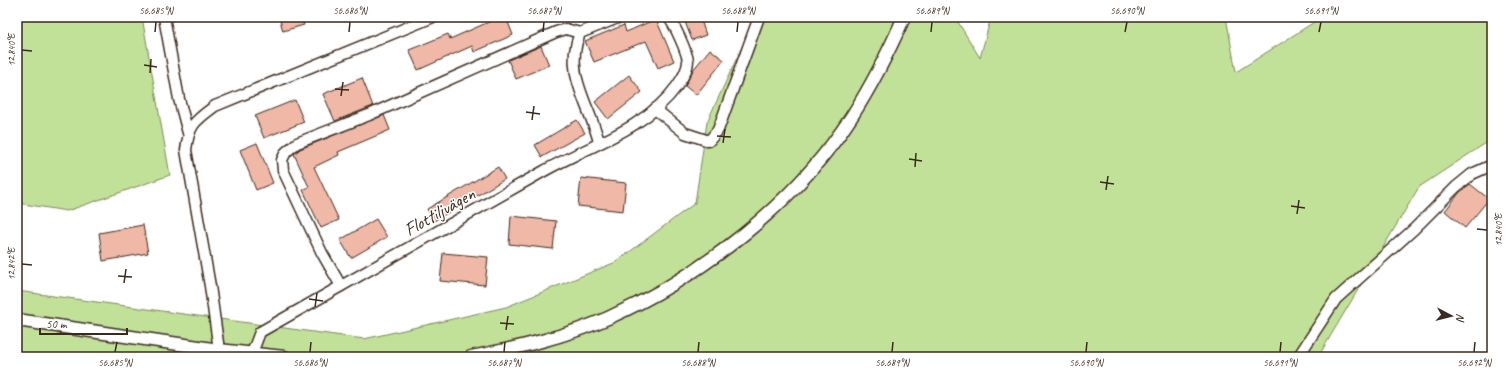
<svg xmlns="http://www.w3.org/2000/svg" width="1509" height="374" font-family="Caveat,sans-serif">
<rect width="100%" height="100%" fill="#fff"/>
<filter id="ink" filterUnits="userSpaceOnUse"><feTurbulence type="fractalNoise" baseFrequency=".025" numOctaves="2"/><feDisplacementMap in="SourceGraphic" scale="8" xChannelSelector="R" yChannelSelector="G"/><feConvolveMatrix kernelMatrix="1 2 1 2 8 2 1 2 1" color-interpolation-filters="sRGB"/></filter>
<g filter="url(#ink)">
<g fill="#c1e199" stroke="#7e865c">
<polygon points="17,17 142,17 170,175 67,211 17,203"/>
<polygon points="754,17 955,17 980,58 991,17 1226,17 1236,72 1322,17 1492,17 1492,139 1419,187 1318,357 17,357 17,291 364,339 506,307 616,262 695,203 707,122 749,32"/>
</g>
<g fill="#f0b8a6" stroke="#3b2a1e">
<polygon points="279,17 302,17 304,25 283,31"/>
<polygon points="500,17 506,17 513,35 474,52 472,46 418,70 409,50 448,34 450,39"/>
<polygon points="683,17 700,17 706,35 692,40"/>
<polygon points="656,19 674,61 658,68 646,41 594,62 585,41 624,25 626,32"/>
<polygon points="541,46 549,65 516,79 508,60"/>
<polygon points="710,49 724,60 696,95 685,86 693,70"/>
<polygon points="629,75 642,92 608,119 595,102"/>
<polygon points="362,78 373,106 335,121 323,94"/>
<polygon points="295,100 304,122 264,138 255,116"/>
<polygon points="384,115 390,130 338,152 339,155 314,167 339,220 321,228 303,190 309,187 294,154 300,149"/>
<polygon points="577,120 585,133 542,157 535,145"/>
<polygon points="257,143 273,183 256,190 240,150"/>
<polygon points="498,167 505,179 434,221 427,209"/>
<polygon points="581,178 626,183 623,211 578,206"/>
<polygon points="1470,184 1489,199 1465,228 1445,211 1460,192"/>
<polygon points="511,216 556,221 553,249 509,244"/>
<polygon points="376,219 387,237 351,258 340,240"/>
<polygon points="143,225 148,253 103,261 99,233"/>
<polygon points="443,253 488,257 485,285 440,281"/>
</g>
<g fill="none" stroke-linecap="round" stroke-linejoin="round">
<g stroke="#3b2a1e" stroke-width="13">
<g id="minor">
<polyline points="164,17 179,99 188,133"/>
<polyline points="655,109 685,133 709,141 718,130 759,17"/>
<path d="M599 142C590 105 563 73 580 33L620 17"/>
<polyline points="341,286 322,253 283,170 282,160 286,152 297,143 369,115 556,32 566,29 580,33"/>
<path d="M252 353 260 332C354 278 449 225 544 171 588 146 646 129 677 86 682 79 688 69 688 61 687 52 674 23 668 17"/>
<path d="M220 357 210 286 186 150C189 124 195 121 215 106L433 17"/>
<polyline points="1298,357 1336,299 1414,229 1456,187 1472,174 1492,165"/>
</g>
</g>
<g stroke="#3b2a1e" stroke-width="15">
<g id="tertiary">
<polyline points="17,320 219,350 284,357"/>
<path d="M471 357C517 348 565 337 608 318 702 276 796 203 852 116 872 85 889 51 904 17"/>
</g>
</g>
<use href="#minor" stroke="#fff" stroke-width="10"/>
<use href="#tertiary" stroke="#fff" stroke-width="12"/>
</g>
</g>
<path fill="none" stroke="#3b2a1e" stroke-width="1.5" d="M155 32 156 22M349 32 350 22M543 32 544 22M737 32 738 22M931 32 932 22M1125 32 1127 22M1319 32 1321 22M22 50 32 51M144 65 157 67M150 73 151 59M335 89 349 90M341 96 343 82M526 112 540 114M532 120 534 106M717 136 731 137M723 143 725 129M909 159 922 161M915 167 916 153M1100 182 1114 184M1106 190 1108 176M1291 206 1305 208M1297 214 1299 200M1477 229 1487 230M22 264 32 265M118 276 132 277M124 283 126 269M309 299 323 301M315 307 317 293M500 323 514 324M506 330 508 316M115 352 117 342M310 352 311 342M504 352 505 342M698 352 699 342M892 352 893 342M1086 352 1087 342M1280 352 1281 342M1474 352 1475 342"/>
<g text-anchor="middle" stroke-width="3" stroke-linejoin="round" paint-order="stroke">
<g font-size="19" fill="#3b2a1e" stroke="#fff">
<text transform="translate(439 211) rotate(-30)" y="7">Flottiljvägen</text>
</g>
</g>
<rect width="1509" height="374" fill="none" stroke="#fff" stroke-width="44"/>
<g transform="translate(1451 316) rotate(97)" stroke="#ffffff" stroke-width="3" paint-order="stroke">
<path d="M0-3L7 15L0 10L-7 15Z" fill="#3b2a1e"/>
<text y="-6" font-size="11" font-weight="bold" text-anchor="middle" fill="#3b2a1e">N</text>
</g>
<path d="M40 328v6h87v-6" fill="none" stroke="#3b2a1e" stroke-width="2"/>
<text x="46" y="328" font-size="12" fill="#3b2a1e" stroke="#ffffff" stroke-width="3" paint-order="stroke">50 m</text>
<rect x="22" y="22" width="1465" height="330" fill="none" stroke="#3b2a1e" stroke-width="1.5"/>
<g font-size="10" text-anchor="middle" fill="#3b2a1e">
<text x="156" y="14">56.685°N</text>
<text x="350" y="14">56.686°N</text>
<text x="544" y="14">56.687°N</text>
<text x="738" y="14">56.688°N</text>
<text x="932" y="14">56.689°N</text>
<text x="1127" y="14">56.690°N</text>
<text x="1321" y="14">56.691°N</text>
<text transform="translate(11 50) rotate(-90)" y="4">12.840°E</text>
<text transform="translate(1498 230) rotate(-90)" y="4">12.840°E</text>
<text transform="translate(11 264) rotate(-90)" y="4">12.842°E</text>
<text x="115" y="366">56.685°N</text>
<text x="310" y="366">56.686°N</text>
<text x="504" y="366">56.687°N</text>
<text x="698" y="366">56.688°N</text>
<text x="892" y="366">56.689°N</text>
<text x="1086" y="366">56.690°N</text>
<text x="1280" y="366">56.691°N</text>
<text x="1474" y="366">56.692°N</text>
</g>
</svg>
